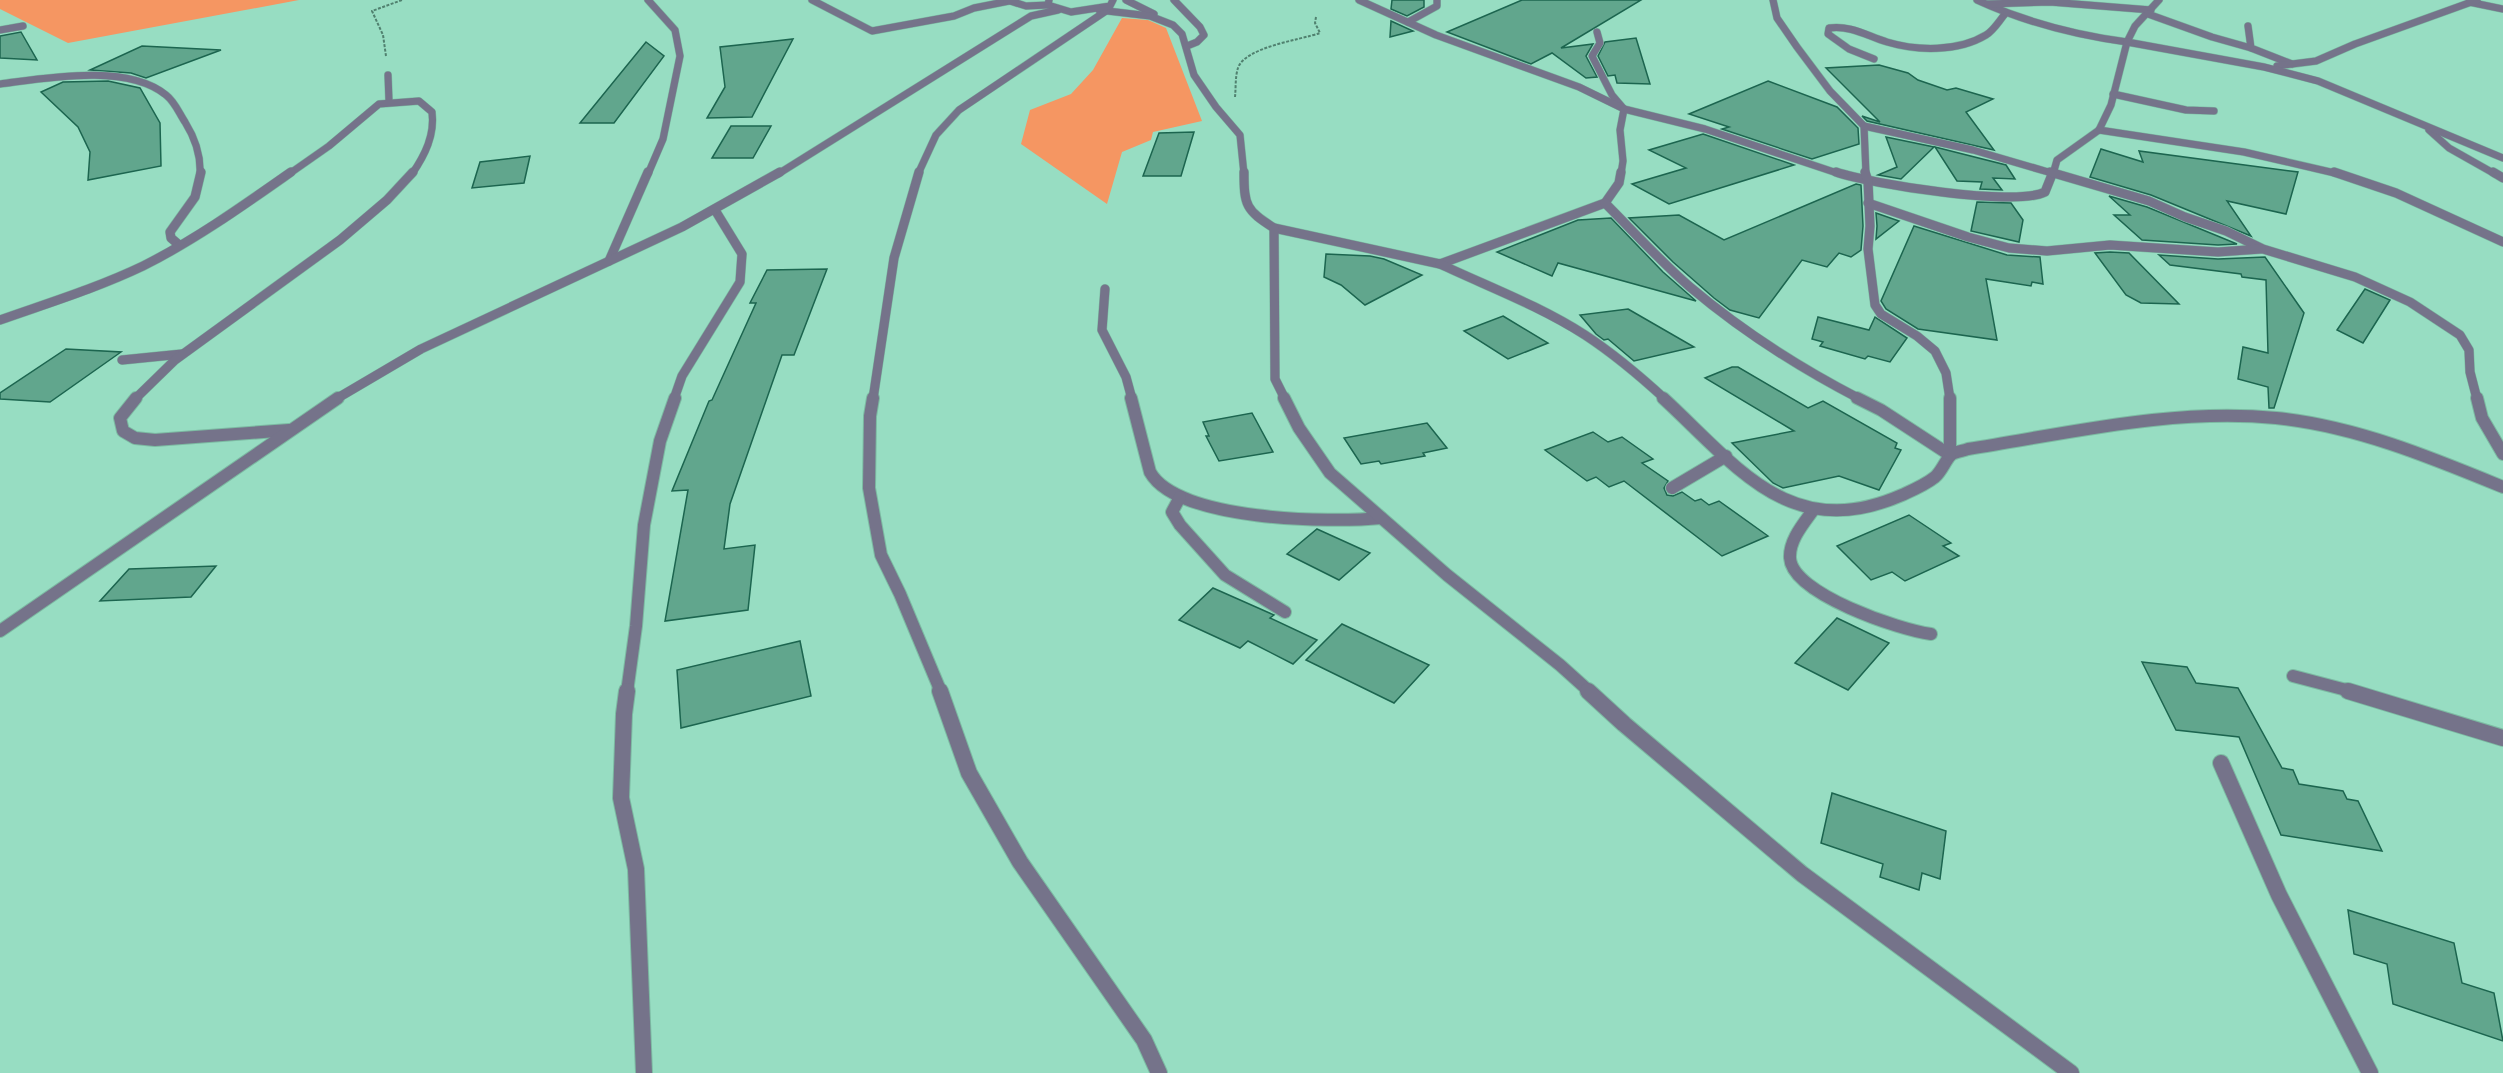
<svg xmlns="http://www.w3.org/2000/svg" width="2503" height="1073" font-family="'Sofia Sans Condensed',sans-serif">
<rect width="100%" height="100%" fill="#97ddc2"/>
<g fill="#f59662">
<polygon points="0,0 299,0 68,43 0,9"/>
<polygon points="1122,18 1148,20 1166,28 1202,121 1153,132 1151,140 1122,152 1107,204 1021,144 1030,110 1071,94 1093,70"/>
</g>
<g fill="#61a68d" stroke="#1c654f" stroke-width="1.5">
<polygon points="1392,0 1424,0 1424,7 1407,16 1391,9"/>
<polygon points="1522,0 1641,0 1561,48 1593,44 1586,56 1597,77 1586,78 1552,53 1531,64 1447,32"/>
<polygon points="1391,21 1413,31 1390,37"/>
<polygon points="21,32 37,60 0,58 0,36"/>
<polygon points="1636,38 1650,84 1617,83 1615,75 1608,76 1598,56 1605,42"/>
<polygon points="793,39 752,117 707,118 725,87 720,47"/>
<polygon points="646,42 664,56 614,123 580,123"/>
<polygon points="142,46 221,50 146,78 131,73 90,70"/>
<polygon points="1879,65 1908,73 1918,80 1947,90 1956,88 1993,99 1966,112 1994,150 1867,121 1862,116 1880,122 1826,68"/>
<polygon points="108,81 140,88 160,123 161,166 88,180 90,152 78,127 41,92 63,82"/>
<polygon points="1768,81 1837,107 1858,128 1859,144 1812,159 1722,129 1729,127 1689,114"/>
<polygon points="731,126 771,126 753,158 712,158"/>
<polygon points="1194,132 1181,176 1143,176 1159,133"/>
<polygon points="1703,134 1794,165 1669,204 1632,184 1686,168 1649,150"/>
<polygon points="1886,137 1934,147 1901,179 1878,175 1897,167"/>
<polygon points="1935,147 2006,165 2015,179 1993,178 2002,190 1980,189 1982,182 1957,181"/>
<polygon points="2101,149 2143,162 2139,151 2298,172 2286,214 2227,201 2251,236 2151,195 2090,177"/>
<polygon points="530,156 524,183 472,188 480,162"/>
<polygon points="1856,184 1861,185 1863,226 1861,250 1851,257 1839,253 1827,267 1802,260 1759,318 1730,310 1714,298 1673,262 1629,218 1679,215 1724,240"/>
<polygon points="2109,196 2147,207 2237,244 2218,245 2142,240 2114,215 2130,215"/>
<polygon points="1977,202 2011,203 2023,220 2019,242 1971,231"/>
<polygon points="1876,213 1899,221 1876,239 1877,226"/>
<polygon points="1611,218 1663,272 1696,301 1558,263 1552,276 1497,252 1578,220"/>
<polygon points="1914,226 2007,255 2040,257 2043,284 2032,282 2031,286 1986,279 1997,340 1918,329 1886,309 1881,301"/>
<polygon points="2110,252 2129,253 2179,304 2141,303 2126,295 2095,253"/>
<polygon points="1326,254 1370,256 1384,259 1422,275 1365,305 1341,285 1324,277"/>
<polygon points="2159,255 2218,259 2265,257 2304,313 2274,408 2269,408 2268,387 2238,379 2243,347 2268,353 2266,280 2242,277 2241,274 2170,265"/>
<polygon points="827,269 794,355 782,355 730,504 724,549 755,545 748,610 665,621 688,490 672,491 709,401 712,400 756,303 750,303 767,270"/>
<polygon points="2365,289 2390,300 2363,343 2337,330"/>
<polygon points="1628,309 1694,347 1634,361 1608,339 1604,340 1596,334 1580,315"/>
<polygon points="1503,316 1548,343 1508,359 1464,331"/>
<polygon points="1818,317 1869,330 1875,317 1907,338 1890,362 1868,356 1865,359 1820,346 1823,342 1812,339"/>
<polygon points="66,349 121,352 50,402 0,399 0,393"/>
<polygon points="1732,367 1738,367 1808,408 1823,401 1897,443 1895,448 1901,450 1879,490 1839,476 1783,488 1773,483 1732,443 1794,431 1705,378"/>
<polygon points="1252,413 1273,452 1219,461 1206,436 1209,436 1203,422"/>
<polygon points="1427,423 1447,448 1423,453 1425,456 1381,464 1379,461 1361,464 1344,438"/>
<polygon points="1593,432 1608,442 1622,437 1653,459 1642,463 1668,481 1664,488 1667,495 1673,496 1682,492 1695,501 1701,499 1709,505 1719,501 1768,536 1722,556 1624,481 1609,487 1596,477 1587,481 1545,450"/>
<polygon points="1909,515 1951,543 1943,546 1959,556 1905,581 1892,572 1871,580 1837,546"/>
<polygon points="1317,529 1370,553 1339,580 1287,554"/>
<polygon points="216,566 191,597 100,601 129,569"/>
<polygon points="1213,588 1274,615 1270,618 1317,640 1293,664 1248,641 1240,648 1179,620"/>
<polygon points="1837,618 1889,643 1848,690 1795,663"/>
<polygon points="1342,624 1429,665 1394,703 1306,660"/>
<polygon points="800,641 811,696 681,728 677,670"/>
<polygon points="2142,662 2187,667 2196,683 2238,688 2282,768 2293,770 2299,784 2343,791 2347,799 2358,801 2382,851 2281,835 2239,737 2176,730"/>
<polygon points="1832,793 1946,831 1940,879 1922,873 1919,890 1880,877 1883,864 1821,843"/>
<polygon points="2348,910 2454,943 2462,983 2494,993 2503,1041 2393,1004 2387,964 2354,954"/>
</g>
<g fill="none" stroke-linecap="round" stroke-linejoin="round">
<g stroke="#7cbaa2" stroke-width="8">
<g id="service-far3">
<polyline points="812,0 872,31 954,16 974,8 1009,1"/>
<polyline points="0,30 23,26"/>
<polyline points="1597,32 1600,43 1592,56 1612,95 1624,109"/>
<path d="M1874 59 1849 49 1828 34 1829 28C1851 25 1867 36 1887 42 1917 51 1958 52 1986 35 1994 30 1999 21 2005 14"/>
<polyline points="2113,94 2186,110 2214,111"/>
</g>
</g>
<g stroke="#7cbaa2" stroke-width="10">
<g id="service-far2">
<polyline points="1105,289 1102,330 1126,377 1132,399"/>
<polyline points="122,360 182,354"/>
</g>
</g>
<g stroke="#7cbaa2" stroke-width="14">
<g id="service-far1">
<path d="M1131 398 1150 472C1177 521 1331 523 1381 518"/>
<polyline points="1672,488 1726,456"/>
<polyline points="1180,497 1172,512 1180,525 1225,575 1285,612"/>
<path d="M1814 509C1804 523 1789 540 1790 558 1792 594 1900 630 1931 634"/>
</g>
</g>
<g stroke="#7cbaa2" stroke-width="18">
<polyline id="service" points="2221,763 2279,895 2370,1073"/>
</g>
<g stroke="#7cbaa2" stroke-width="8">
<g id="minor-far3">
<polyline points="1007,0 1026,6 1048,5"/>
<polyline points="1126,0 1154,14"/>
<polyline points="1174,0 1200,27 1204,35 1197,42 1187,46"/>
<polyline points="1359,0 1436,35 1579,87 1624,109 1620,130 1623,161 1621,174"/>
<polyline points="1773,0 1777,18 1797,47 1830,91 1864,126 1866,174"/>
<path d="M1977 0C2025 22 2075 35 2127 42L2135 26 2159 0"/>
<polyline points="2469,2 2503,9"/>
<polyline points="1988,4 2050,2 2151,10"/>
<polyline points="1099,10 1150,16 1173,25 1182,34 1194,75 1216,107 1240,135 1244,174"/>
<polyline points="2148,14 2212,37 2251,48"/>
<polyline points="1408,22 1437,6 1437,0"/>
<polyline points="2248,26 2251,48 2292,64"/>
<polyline points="2277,66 2316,61 2355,44 2477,0"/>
<polyline points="388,75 389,101"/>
<path d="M0 84C47 78 127 63 166 95 175 102 179 113 185 122 195 138 201 154 200 174"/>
<polyline points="1624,109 1705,129 1840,174"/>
<polyline points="1864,126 1973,150 2055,174"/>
<polyline points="2099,130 2244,152 2339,174"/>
<polyline points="2429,130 2449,148 2495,174"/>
<path d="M289 174 329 146 379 104 419 101 432 112C435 135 425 155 412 174"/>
<polyline points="648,174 663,139 680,56 675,30 648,0"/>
<polyline points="918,174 936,135 959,110 1106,11"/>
<polyline points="2053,174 2057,160 2099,130 2111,105 2127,42 2264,67 2318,81 2503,158"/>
</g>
</g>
<g stroke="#7cbaa2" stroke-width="10">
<g id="minor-far2">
<path d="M1244 172C1244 206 1246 210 1274 228L1440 264 1605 203 1619 183 1621 172"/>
<path d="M1836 172C1871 184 2015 207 2045 192L2053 172"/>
<polyline points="1865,172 1868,181 1870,226 1868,249 1875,305 1881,314 1917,336 1935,351 1946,373 1950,399"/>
<polyline points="2050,172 2149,201 2185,217 2226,231 2263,249 2355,277 2410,302 2460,335 2469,350 2470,372 2477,399"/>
<polyline points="2334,172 2396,193 2503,242"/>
<polyline points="2493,172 2503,178"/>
<path d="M1605 203C1633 231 1660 261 1690 287 1742 331 1800 368 1860 399"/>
<polyline points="1868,203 1968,237 2009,248 2047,251 2110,245 2218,252 2261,249"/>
<polyline points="1274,228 1275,379 1285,399"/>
<polyline points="178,244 171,238 170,232 195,197 201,172"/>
<polyline points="609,261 648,172"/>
<path d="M1440 264C1489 287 1540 306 1585 335 1614 354 1640 376 1665 399"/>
<path d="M0 320C48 303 97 288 143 266 195 240 244 205 291 172"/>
<polyline points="135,399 175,360 340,240 387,200 413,172"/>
<polyline points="674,399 682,376 740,282 742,254 715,210"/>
<polyline points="873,399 894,258 919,172"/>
</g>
</g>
<g stroke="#7cbaa2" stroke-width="14">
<g id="minor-far1">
<polyline points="136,398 120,418 123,431 135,438 155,440 289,430"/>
<polyline points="873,398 870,416 869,488 881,555 900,594 941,692"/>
<polyline points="1284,398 1299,428 1330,473 1447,575 1560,665 1590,692"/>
<path d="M1663 398C1737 466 1790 544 1902 495 1913 490 1925 485 1935 477 1942 471 1946 459 1951 455 1954 452 1963 451 1968 449 2070 433 2173 408 2276 418 2355 426 2430 457 2503 487"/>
<polyline points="1857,398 1881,410 1950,455"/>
<polyline points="1950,398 1950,455"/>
<polyline points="2477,398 2482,418 2503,454"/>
<polyline points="2293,676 2354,692"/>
<polyline points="627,692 636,626 644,525 660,441 675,398"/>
</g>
</g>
<g stroke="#7cbaa2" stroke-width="18">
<g id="minor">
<polyline points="627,691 624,714 621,798 636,869 644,1073"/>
<polyline points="940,691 969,773 1020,862 1144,1040 1159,1073"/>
<polyline points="1588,691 1624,724 1802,874 2071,1073"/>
<polyline points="2348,691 2503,738"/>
</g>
</g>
<g stroke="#7cbaa2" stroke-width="8">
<g id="tertiary-far2">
<polyline points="1049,0 1048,5 1071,12 1110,6 1113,0"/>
<polyline points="778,174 1031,16 1058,10"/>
</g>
</g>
<g stroke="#7cbaa2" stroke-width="10">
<polyline id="tertiary-far1" points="336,399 421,349 682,227 780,172"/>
</g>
<g stroke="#7cbaa2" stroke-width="14">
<polyline id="tertiary" points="0,631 338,398"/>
</g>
<g stroke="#50816f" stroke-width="2" stroke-dasharray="3 1.5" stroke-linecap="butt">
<polyline points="386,56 383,35 372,11 402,0"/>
<path d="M1235 97C1236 88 1235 77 1238 68 1245 47 1300 40 1320 33L1315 23 1316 17"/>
</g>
<use href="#service-far3" stroke="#75738a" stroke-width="7"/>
<use href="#service-far2" stroke="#75738a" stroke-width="9"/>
<use href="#service-far1" stroke="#75738a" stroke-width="12"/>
<use href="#service" stroke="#75738a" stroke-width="16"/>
<use href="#minor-far3" stroke="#75738a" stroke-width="7"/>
<use href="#minor-far2" stroke="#75738a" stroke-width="9"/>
<use href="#minor-far1" stroke="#75738a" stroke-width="12"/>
<use href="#minor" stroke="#75738a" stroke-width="16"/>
<use href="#tertiary-far2" stroke="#75738a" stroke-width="7"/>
<use href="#tertiary-far1" stroke="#75738a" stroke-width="9"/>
<use href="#tertiary" stroke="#75738a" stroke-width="12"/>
</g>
</svg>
